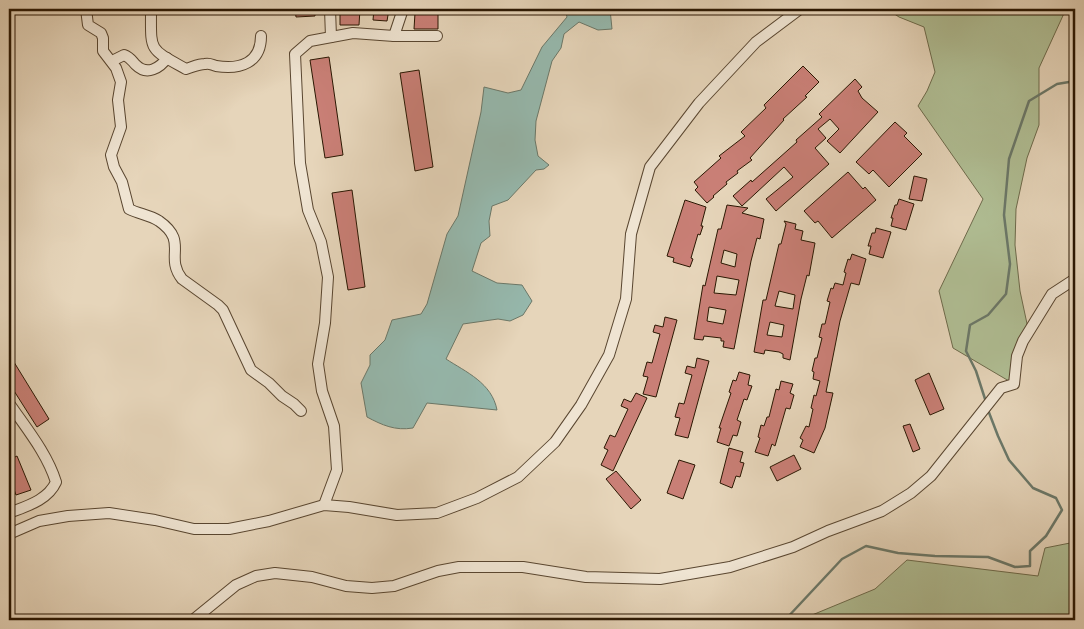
<svg xmlns="http://www.w3.org/2000/svg" width="1084" height="629" font-family="'IM FELL Great Primer',serif">
<rect width="100%" height="100%" fill="#e6d5ba"/>
<filter id="stains"><feTurbulence type="fractalNoise" baseFrequency=".004" numOctaves="4"/><feColorMatrix values="0 0 0 0 .2 0 0 0 0 .09 0 0 0 0 .02 0 0 0 .5 -.17"/></filter>
<radialGradient id="worn" r=".72"><stop offset=".6" stop-color="#630" stop-opacity="0"/><stop offset="1" stop-color="#630" stop-opacity=".3"/></radialGradient>
<g fill="#b0be94" stroke="#6d6a4b">
<polygon points="887,9 1066,9 1039,68 1039,125 1027,158 1016,209 1015,245 1020,291 1029,333 1014,384 953,348 939,291 983,199 918,106 927,91 935,72 924,27 899,17"/>
<polygon points="1075,542 1075,620 800,620 875,589 907,560 1038,576 1045,548"/>
</g>
<path fill="#96b9ae" stroke="#6b7869" d="M565 9H610L612 29 598 30 579 22 564 34 561 48 552 61 536 121 535 140 538 156 549 165 544 169 536 170 508 200 492 206 489 221 490 236 481 243 472 271 497 283 522 285 532 301 523 315 510 321 498 319 463 324 446 359C466 372 492 383 497 410L427 403 413 428C395 431 382 425 367 417L361 383 370 365V355L385 340 392 320 421 314 427 304 447 234 458 216 481 112 484 87 508 93 521 90 542 47 567 17Z"/>
<g fill="none" stroke-linecap="round" stroke-linejoin="round">
<g stroke="#6b7869" stroke-width="2.5">
<polyline points="986,402 976,371 966,351 970,325 988,315 1006,294 1010,264 1004,215 1009,159 1029,101 1057,84 1075,81"/>
<polyline points="785,620 842,559 866,546 898,553 935,556 988,557 1015,567 1030,566 1030,551 1046,536 1062,510 1056,498 1033,488 1009,460 998,436 988,410"/>
</g>
</g>
<g fill="#c97f76" stroke="#2a1702" fill-rule="evenodd">
<polygon points="295,9 315,9 315,16 296,17"/>
<polygon points="340,9 360,9 359,25 340,25"/>
<polygon points="374,9 389,9 387,21 373,20"/>
<polygon points="415,13 438,14 438,29 414,29"/>
<polygon points="329,57 343,155 325,158 310,60"/>
<polygon points="803,66 819,82 805,96 807,97 783,119 784,120 750,158 752,160 737,171 738,173 726,182 727,184 713,196 714,197 707,203 695,190 698,187 694,182 721,158 719,156 745,136 741,132 766,108 764,105"/>
<polygon points="419,70 433,167 415,171 400,73"/>
<polygon points="855,79 862,87 858,91 862,98 878,112 840,153 827,141 839,129 830,119 818,129 826,138 815,148 829,164 776,211 766,199 793,177 784,167 742,206 733,196 751,180 752,182 797,142 796,140 822,117 819,114"/>
<polygon points="895,122 907,133 904,136 922,154 889,187 873,170 869,174 856,162"/>
<polygon points="848,172 863,189 865,187 876,200 832,238 818,221 815,223 804,211"/>
<polygon points="914,176 927,179 922,201 909,199"/>
<polygon points="352,190 365,287 348,290 332,193"/>
<polygon points="899,199 914,204 906,230 891,226 893,218 891,218 895,205 897,205"/>
<polygon points="685,200 706,207 701,226 703,226 700,235 698,234 691,258 693,259 690,267 673,262 674,258 667,256"/>
<path d="M727 205 748 208 742 213 764 219 760 239 757 238 751 261 734 349 723 347 724 341H721V338L704 336 703 340 694 339 703 285 705 286 718 229H721ZM724 250 737 254 735 267 721 263ZM717 276 739 280 736 295 714 293ZM709 307 726 310 723 324 707 321Z"/>
<path d="M784 221 796 224 795 229 803 231 801 240 815 243 809 276 807 275 801 299 790 360 783 358V354L779 352 765 350 764 354 754 352 763 300H766L779 244H781L786 224ZM779 291 795 295 793 309 775 306ZM770 322 784 325 782 337 767 335Z"/>
<polygon points="876,228 891,232 883,258 869,254 871,246 868,246 872,233 875,233"/>
<polygon points="852,254 866,259 859,285 851,283 840,321 826,392 833,393 825,428 814,453 800,447 803,440 800,438 806,426 809,427 813,409 811,408 814,395 816,396 820,381 813,379 814,372 812,371 815,358 817,358 822,338 819,337 822,324 825,324 830,302 827,301 831,288 833,289 835,283 843,285 846,273 844,272 848,259 850,260"/>
<polygon points="665,317 677,320 656,397 643,394 648,377 643,376 647,362 652,363 660,334 653,332 655,325 663,327"/>
<polygon points="9,354 49,419 37,427 9,383"/>
<polygon points="697,358 709,361 688,438 675,435 680,418 675,417 679,403 684,404 692,375 685,373 687,366 695,368"/>
<polygon points="739,372 750,375 748,385 752,386 747,400 744,399 737,420 741,422 737,436 733,435 729,446 717,442 721,428 719,428 731,393 729,392 733,380 736,381"/>
<polygon points="929,373 944,409 930,415 915,380"/>
<polygon points="781,381 793,384 790,393 794,395 790,409 786,408 775,446 772,444 768,456 755,452 760,438 758,437 761,425 764,426 767,417 769,417 776,389 779,390"/>
<polygon points="636,393 647,398 613,471 601,465 608,450 604,448 610,435 615,437 628,409 621,406 624,399 631,402"/>
<polygon points="910,424 920,449 913,452 903,426"/>
<polygon points="9,446 15,457 17,456 31,490 16,495 9,475"/>
<polygon points="729,448 743,452 740,462 744,463 740,477 736,476 732,488 720,483"/>
<polygon points="794,455 801,469 777,481 770,467"/>
<polygon points="679,460 695,465 683,499 667,493"/>
<polygon points="616,471 641,500 631,509 606,479"/>
</g>
<g fill="none" stroke-linecap="round" stroke-linejoin="round">
<g stroke="#594630" stroke-width="12">
<g id="minor">
<path d="M86 9 88 25 101 33 103 38V51L116 68 121 82 118 100 121 127 111 155 114 167 122 182 129 209C139 214 150 215 159 221 189 242 164 256 182 279L218 305 223 310 251 370 269 383 282 396 294 404 301 411"/>
<path d="M151 9C151 52 148 48 186 69 193 67 198 64 205 64 210 63 212 65 216 66 240 70 261 63 261 36"/>
<polyline points="330,9 331,37"/>
<polyline points="394,36 403,9"/>
<path d="M112 61 124 55C130 57 132 61 136 65 147 76 160 68 167 58"/>
<path d="M9 403C26 428 47 453 56 482 48 500 27 506 9 513"/>
<polyline points="324,505 337,470 334,426 322,391 318,364 325,323 328,277 321,242 308,210 300,163 295,54 310,41 353,33 394,36 437,36"/>
<polyline points="9,534 39,521 68,516 109,513 155,520 194,529 229,529 269,521 324,505 349,507 397,515 437,513 477,498 518,477 555,442 581,405 609,355 626,299 631,234 650,167 699,103 756,42 800,9"/>
<polyline points="193,620 236,585 256,576 275,573 312,577 346,586 372,588 394,586 438,571 459,567 523,567 586,577 660,579 730,567 793,547 828,531 882,511 911,493 931,476 1001,388 1014,384 1017,356 1023,341 1052,294 1075,279"/>
</g>
</g>
<use href="#minor" stroke="#efe4d2" stroke-width="10"/>
</g>
<rect width="1084" height="629" fill="none" stroke="#e6d5ba" stroke-width="30"/>
<rect x="10" y="10" width="1064" height="609" fill="none" stroke="#2a1702" stroke-width="2.5"/>
<rect x="15" y="15" width="1054" height="599" fill="none" stroke="#2a1702"/>
<rect width="100%" height="100%" filter="url(#stains)"/>
<rect width="100%" height="100%" fill="url(#worn)"/>
</svg>
